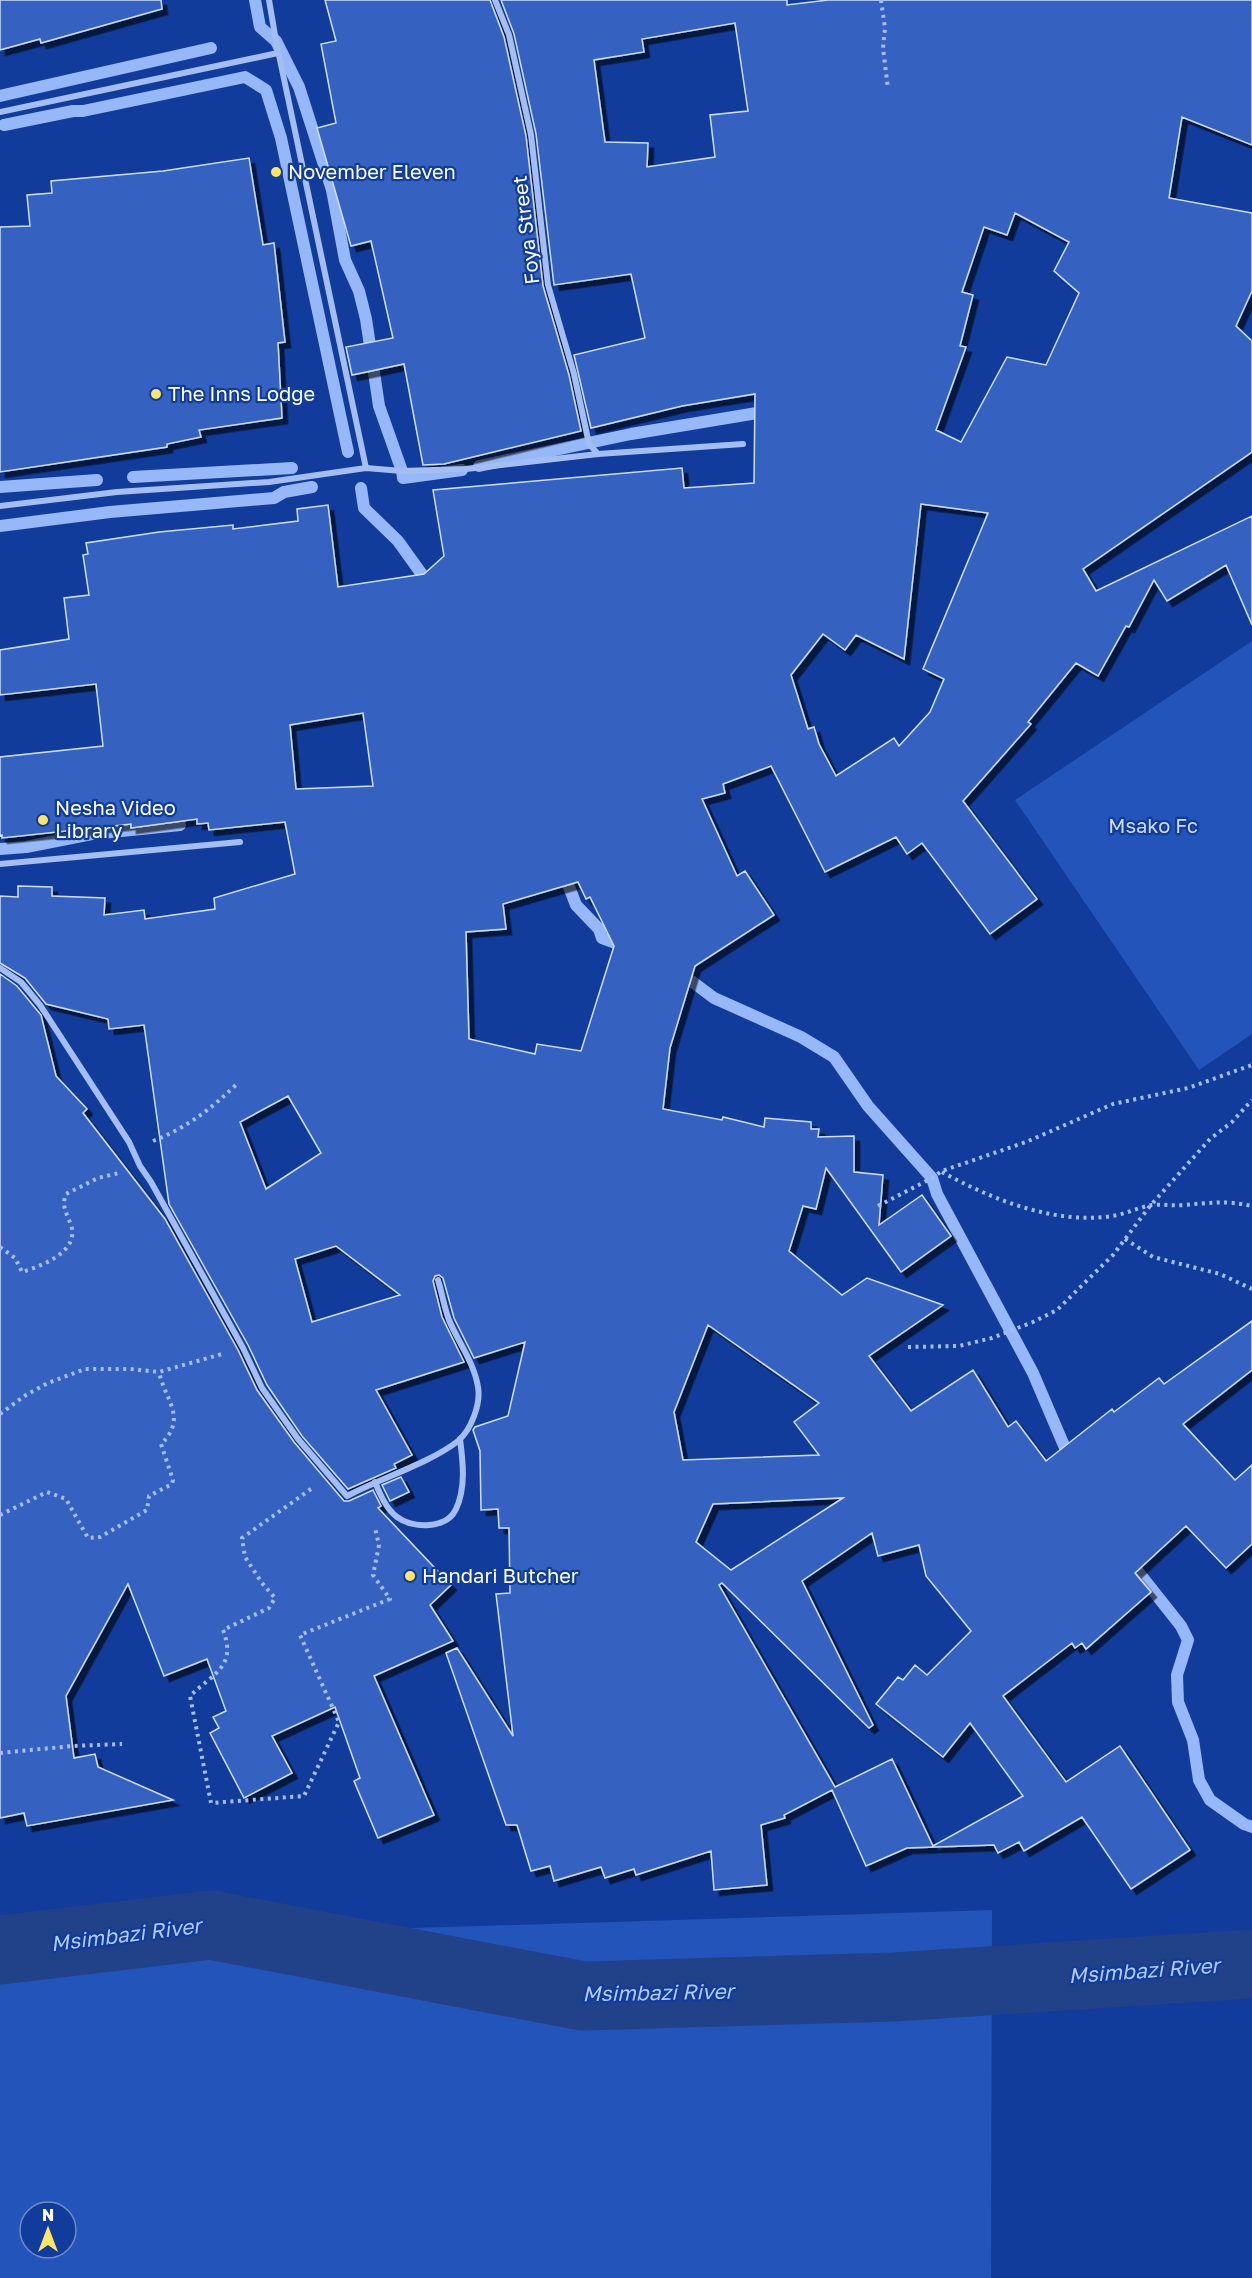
<svg xmlns="http://www.w3.org/2000/svg" width="1252" height="2278" font-family="'Golos Text',sans-serif">
<defs>
<filter id="shadow"><feDropShadow dx="5.5" dy="5.5" stdDeviation="0" flood-color="#0009"/></filter>
</defs>
<rect width="100%" height="100%" fill="#113c9b"/>
<g fill="#2354b9" fill-rule="evenodd">
<polygon points="1252,641 1252,1034 1199,1070 1015,800"/>
<path d="M992 1910 991 2278H0V1941ZM30 2212H66V2248H30Z"/>
</g>
<g fill="none" stroke-linecap="round" stroke-linejoin="round">
<g stroke="#96b7f8" stroke-width="12">
<polyline points="255,0 260,27 276,41 299,87 332,190 345,260 359,291 366,319 379,406 402,471 403,478 462,470"/>
<polyline points="0,96 211,48"/>
<polyline points="4,125 73,111 83,111 245,77 266,90 281,138 348,452"/>
<polyline points="479,466 631,434 757,413"/>
<polyline points="133,477 292,468"/>
<polyline points="0,487 97,480"/>
<polyline points="361,488 364,508 398,541 431,587"/>
<polyline points="0,526 110,512 274,498 284,492 312,487"/>
<polyline points="0,849 26,847 92,834 180,825"/>
<polyline points="563,871 576,905 599,929 602,938 627,947"/>
<polyline points="678,971 714,998 801,1037 834,1057 868,1106 932,1178 937,1194 1033,1373 1071,1462"/>
<polyline points="1128,1559 1181,1626 1188,1640 1177,1675 1178,1702 1193,1740 1199,1780 1210,1800 1244,1824 1252,1827"/>
</g>
<polyline stroke="#214189" stroke-width="69" points="0,1950 211,1925 583,1996 894,1987 1252,1964"/>
</g>
<g fill="#3462c1" stroke="#cdddfe" stroke-width="1.5" fill-rule="evenodd" filter="url(#shadow)">
<polygon points="0,0 161,0 162,9 41,43 40,39 0,50"/>
<polygon points="325,0 490,0 504,37 526,136 543,286 569,375 581,431 444,464 423,465 404,364 352,375 346,347 393,338 371,241 351,246 317,128 336,123 321,44 336,41"/>
<path d="M501 0H787V5L828 0H1252V145L1182 117 1169 198 1252 213V291L1236 326 1252 341V452L1083 569 1096 591 1252 516V625L1226 565 1167 601 1154 580 1129 627 1126 626 1098 676 1076 663 1028 722 1031 724 963 801 1037 899 990 934 922 843 907 854 896 837 825 872 771 766 723 784 725 793 702 799 737 876 745 871 774 915 695 966 670 1048 663 1109 722 1120 723 1117 764 1127 765 1118 811 1122V1129H819L818 1137 854 1136V1172L883 1175 879 1225 922 1195 951 1236 901 1272 826 1168 816 1209 803 1206 789 1251 842 1295 867 1278 943 1305 869 1356 911 1411 973 1370 1008 1427 1016 1421 1046 1461 1112 1409 1114 1412 1159 1378 1164 1384 1252 1321V1370L1183 1424 1235 1480 1252 1465V1544L1226 1568 1186 1526 1135 1573 1151 1592 1086 1649 1082 1643 1075 1648 1072 1643 1003 1696 1066 1782 1120 1746 1190 1850 1131 1889 1082 1817 1024 1851 1019 1842 998 1853 994 1845 907 1848 866 1866 832 1790 784 1815 785 1818 761 1825 767 1885 714 1890 711 1851 636 1875 634 1869 605 1878 601 1867 554 1881 550 1866 531 1871 517 1825H506L446 1653 457 1648 513 1736 496 1594 510 1593 509 1528H499L498 1509 481 1510 480 1451 473 1430 475 1427 508 1416 525 1342 474 1358 454 1318 443 1278 439 1275 435 1276 433 1281 442 1317 464 1362 376 1390 412 1455 394 1464 396 1468 348 1489 302 1436 267 1385 248 1345 169 1204 144 1025 109 1029 108 1019 46 1004 25 978 0 963V896L18 897V886L52 887V896L105 898 104 915 144 910 145 919 215 909 214 898 295 874 285 822 209 830 208 823 197 824V819L131 828V824L2 838V835L0 836V757L103 746 96 684 0 695V650L69 639 64 598 89 595 83 555 88 554 86 543 159 532 233 525V529L298 521 297 509 328 505 338 587 424 574 444 556 433 490 682 468 684 488 754 483 755 394 682 406 591 428 574 355 645 338 631 274 554 285 536 134 514 34ZM735 23 748 111 710 115 715 157 647 167 648 143 605 142 594 60 644 52 642 39ZM1015 213 1069 242 1054 271 1079 293 1046 365 1007 357 961 442 936 430 966 347 960 346 973 295 962 292 984 227 1007 235ZM921 504 988 513 923 669 944 679 930 712 899 746 894 738 836 776 819 744 814 727 808 729 791 675 823 634 845 650 856 635 904 659ZM363 713 373 786 296 789 290 725ZM578 882 586 899 590 897 614 946 581 1051 537 1044 535 1054 469 1039 466 932 506 929 503 904ZM288 1096 321 1153 266 1189 240 1122ZM336 1246 400 1295 312 1322 295 1259ZM708 1325 819 1403 794 1422 819 1455 683 1460 674 1412ZM843 1498 731 1570 696 1542 713 1504ZM872 1533 878 1556 919 1545 926 1576 971 1631 927 1675 915 1665 903 1680 898 1677 876 1704 943 1757 970 1723 1023 1796 933 1846 892 1759 835 1787 719 1585 722 1583 869 1728 873 1725 802 1581Z"/>
<polygon points="249,158 263,245 274,243 285,342 278,343 282,418 199,430 201,437 167,444 167,447 0,472 0,227 30,226 27,195 52,193 51,181 163,171"/>
<polygon points="0,974 17,986 41,1015 56,1076 87,1109 83,1113 165,1219 238,1350 257,1390 294,1442 344,1501 349,1501 373,1490 381,1506 378,1508 451,1585 430,1605 453,1641 374,1676 434,1815 378,1838 354,1781 360,1778 335,1707 272,1736 292,1773 244,1798 210,1733 219,1728 213,1717 226,1711 207,1659 164,1676 128,1584 66,1696 74,1758 95,1754 98,1767 173,1800 27,1826 24,1813 0,1818"/>
<polygon points="401,1477 409,1492 390,1501 382,1485"/>
</g>
<g fill="none" stroke-linecap="round" stroke-linejoin="round">
<g stroke="#a4bef4" stroke-width="4" stroke-dasharray="3 4.5" stroke-linecap="butt">
<polyline points="881,0 885,28 883,48 888,89"/>
<path d="M153 1141C188 1127 211 1109 238 1083"/>
<path d="M942 1172C991 1199 1055 1225 1112 1216 1126 1214 1139 1207 1152 1205 1163 1204 1173 1206 1184 1205 1210 1203 1225 1200 1252 1206"/>
<polyline points="878,1206 932,1178 942,1171 1026,1142 1113,1104 1188,1088 1252,1065"/>
<polyline points="1125,1239 1153,1257 1220,1274 1252,1289"/>
<path d="M0 1247 15 1258 22 1272C41 1266 80 1252 71 1225 67 1214 61 1206 66 1194L98 1178 119 1173"/>
<polyline points="908,1347 959,1346 992,1338 1033,1322 1057,1310 1113,1255 1150,1206 1210,1139 1232,1122 1252,1100"/>
<polyline points="0,1414 26,1395 48,1383 85,1369 130,1369 159,1372 222,1354"/>
<path d="M311 1489 242 1538 245 1557 262 1583 275 1598 269 1608 223 1630C237 1666 214 1673 190 1696L211 1803 304 1796 339 1722 300 1635 390 1599 373 1575 379 1545 375 1528"/>
<path d="M0 1515 47 1492 66 1499 88 1538 100 1537 147 1510 149 1496 172 1484 173 1480 161 1444C188 1418 165 1400 159 1372"/>
<polyline points="0,1753 72,1746 122,1744"/>
</g>
<g stroke="#a4bef4" stroke-width="6">
<polyline points="269,0 276,41 366,468"/>
<polyline points="495,0 509,35 531,135 548,285 574,374 589,444 598,454"/>
<polyline points="0,112 278,53"/>
<polyline points="0,506 117,492 269,482 366,468 402,471 466,469 598,454 743,444"/>
<polyline points="0,864 240,842"/>
<path d="M0 968 21 982 40 1005 129 1142 140 1166 151 1182 243 1348 262 1388 298 1439 347 1496C381 1478 430 1463 458 1441 471 1430 481 1404 478 1387 474 1362 458 1342 449 1320 444 1307 442 1293 438 1280"/>
<path d="M375 1482C380 1494 386 1509 397 1517 413 1529 447 1529 456 1509 466 1488 463 1462 460 1439"/>
</g>
</g>
<g fill="#ffe668" stroke="#113c9b" stroke-width="2">
<circle cx="276" cy="172" r="6"/>
<circle cx="156" cy="394" r="6"/>
<circle cx="43" cy="820" r="6"/>
<circle cx="410" cy="1576" r="6"/>
</g>
<g text-anchor="middle" stroke-width="4.5" stroke-linejoin="round" paint-order="stroke">
<g font-size="20" fill="#fff" stroke="#113c9b" text-anchor="start">
<text x="288" y="179">November Eleven</text>
<text x="168" y="401">The Inns Lodge</text>
<text x="55" y="815">Nesha Video<tspan x="55" dy="23">Library</tspan></text>
<text x="422" y="1583">Handari Butcher</text>
</g>
<g font-size="20" fill="#fff" stroke="#113c9b">
<text transform="translate(526 230) rotate(-97)" y="7">Foya Street</text>
</g>
<g font-size="20" fill="#cdddfe" stroke="#113c9b">
<text x="1153" y="833">Msako Fc</text>
</g>
<g font-size="21" font-style="italic" fill="#b1c9fb" stroke="#113c9b">
<text transform="translate(126 1935) rotate(-7)" y="7">Msimbazi River</text>
<text transform="translate(1144 1971) rotate(-4)" y="7">Msimbazi River</text>
<text transform="translate(658 1993) rotate(-1)" y="7">Msimbazi River</text>
</g>
</g>
<g transform="translate(48 2230)"><circle r="28" fill="#113c9b" stroke="#708ac3" stroke-width="1.5"/>
<path d="M0-4.5L10 22L0 15L-10 22Z" fill="#ffe668"/>
<text y="-9" font-size="16" font-weight="bold" text-anchor="middle" fill="#ffffff">N</text>
</g>
</svg>
